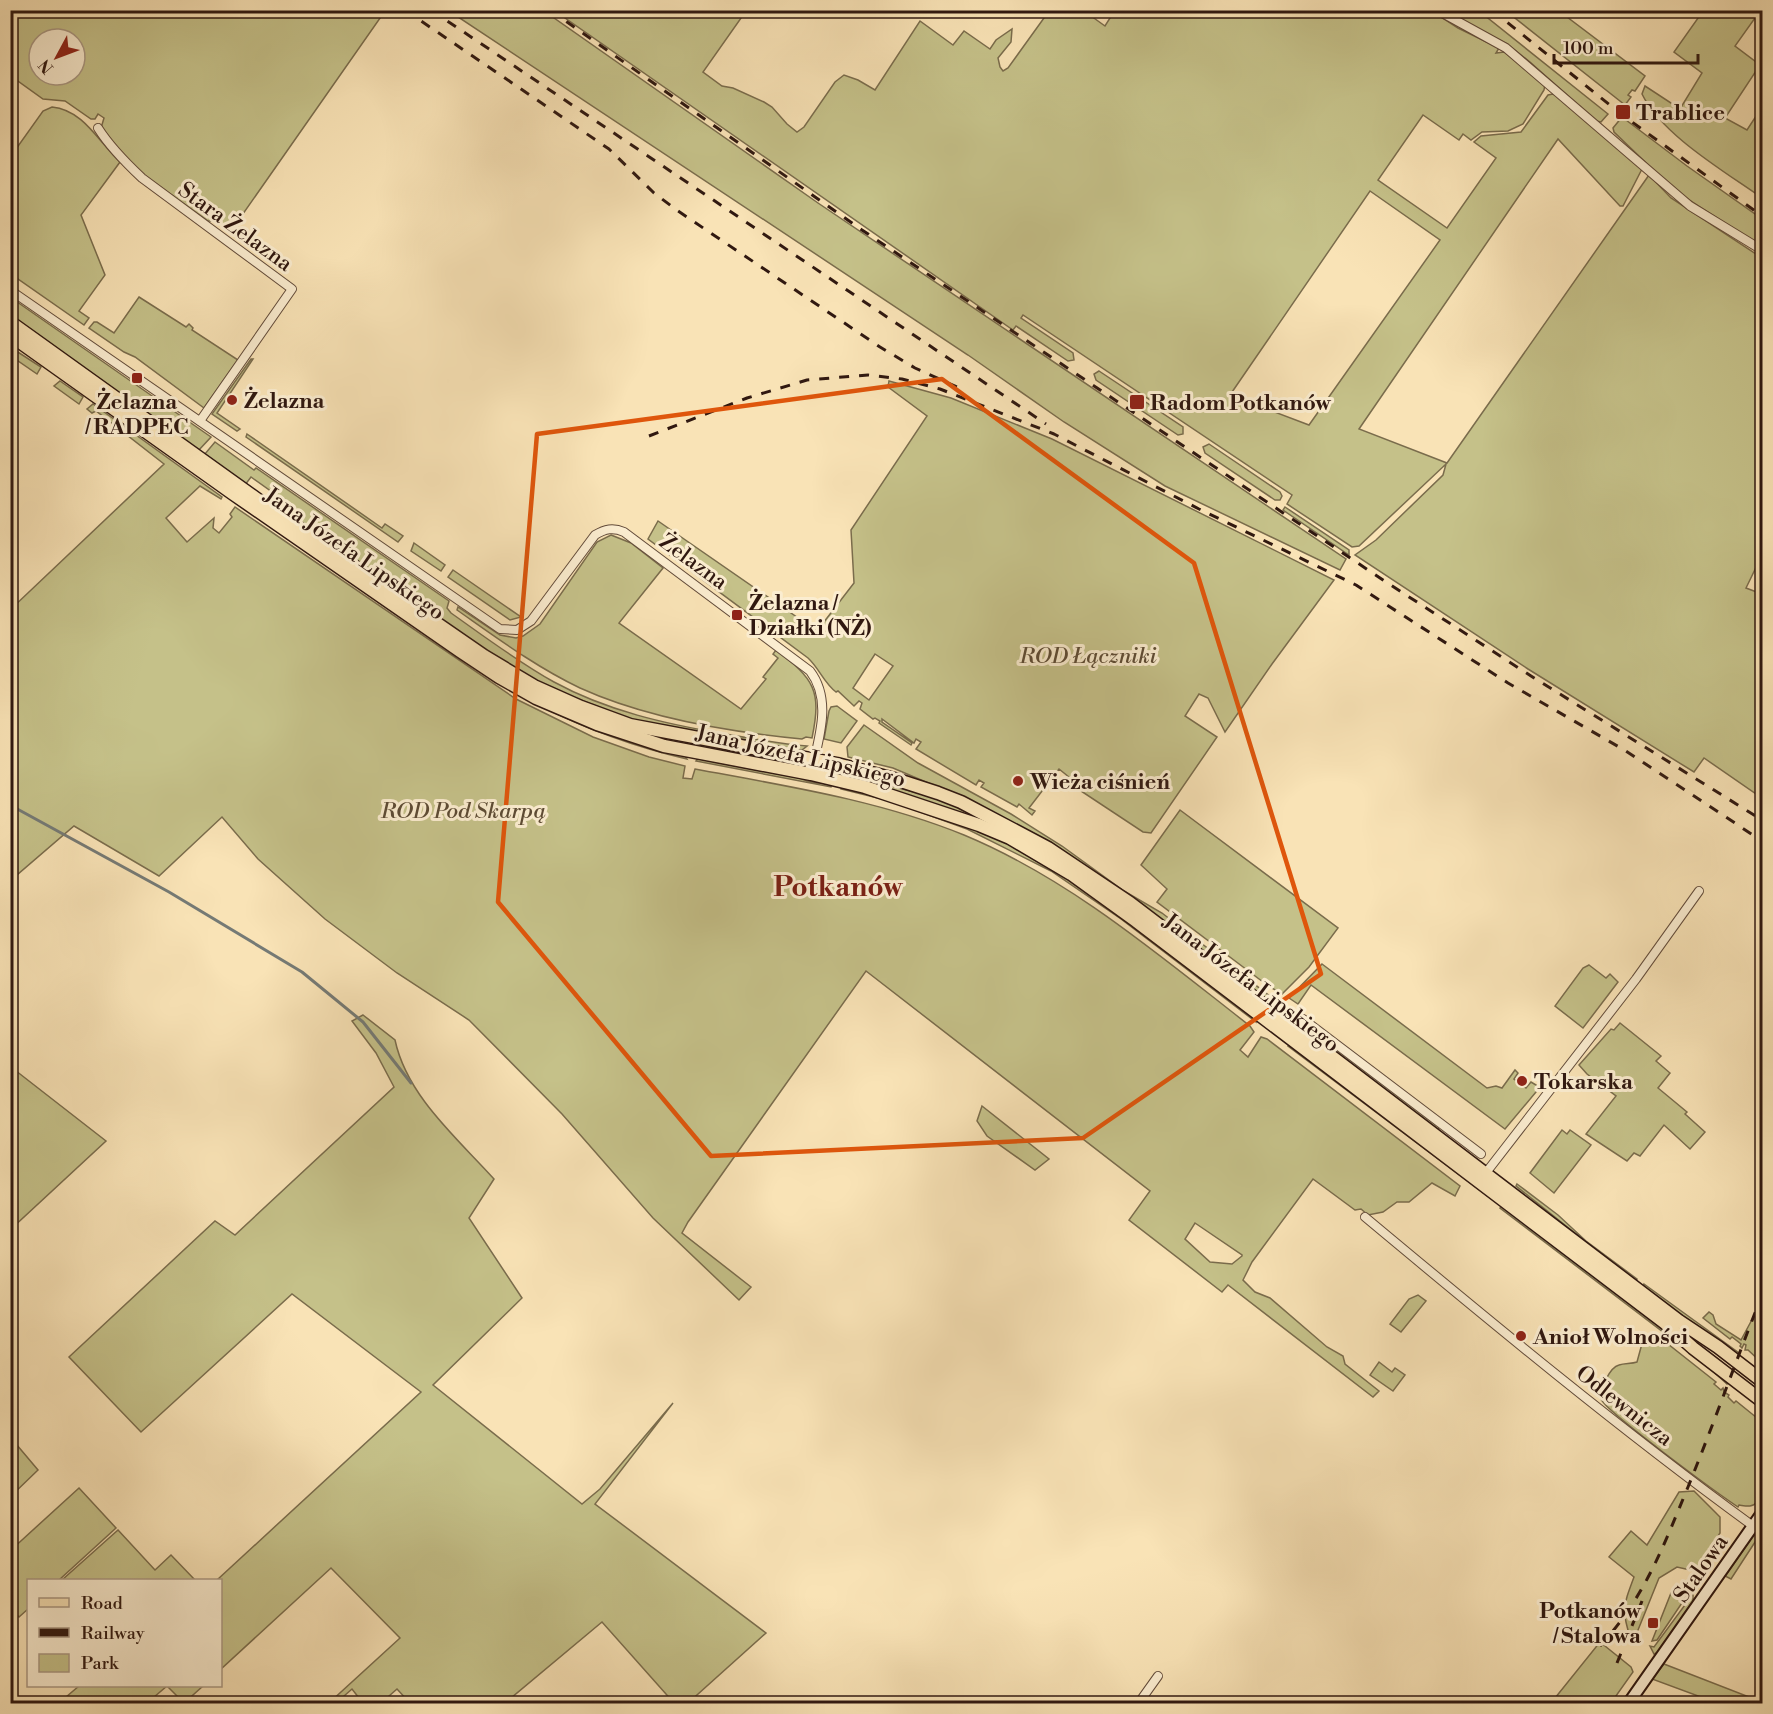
<svg xmlns="http://www.w3.org/2000/svg" width="1773" height="1714" font-family="'Libre Bodoni',serif">
<rect width="100%" height="100%" fill="#f9e3b6"/>
<filter id="stains"><feTurbulence type="fractalNoise" baseFrequency=".00333" numOctaves="4"/><feColorMatrix values="0 0 0 0 .2 0 0 0 0 .09 0 0 0 0 .02 0 0 0 .5 -.17"/></filter>
<radialGradient id="worn" r=".72"><stop offset=".6" stop-color="#630" stop-opacity="0"/><stop offset="1" stop-color="#630" stop-opacity=".3"/></radialGradient>
<g fill="#c5c189" stroke="#7a6c4c" stroke-width="1.5" fill-rule="evenodd">
<path d="M1115 10 1432 11 1458 28 1499 48 1496 53 1504 52 1508 55 1545 84 1544 90 1523 124 1508 131 1482 132 1471 140 1463 134 1459 140 1423 115 1378 180 1447 228 1496 158 1474 142 1481 136 1521 132 1548 95 1553 94 1561 98 1642 169 1623 206H1620L1558 139 1359 429 1447 463 1649 175 1671 198 1762 258V555L1746 588 1762 594V798L1704 758 1694 772 1528 669 1355 555 1376 540 1443 475 1446 464 1359 546 1352 547 1287 504 1292 495 1023 315 1021 318 1073 353 1074 360 1068 361 1016 326 1013 330 555 11H746L703 72 722 86 733 88 764 102 772 107 787 124 797 132 804 127 835 82 844 75 858 80 875 90 920 21 953 45 964 31 990 49 996 40 1012 29 1011 42 998 58 1000 67 1003 71 1008 68 1049 11H1084L1105 26ZM1370 191 1440 240 1309 425 1230 395Z"/>
<path d="M11 11H385L231 231 217 221H208L145 176 123 156 101 128 104 118 98 114 95 119H91L65 101 43 99 11 76ZM39 39H75V75H39Z"/>
<polygon points="449,11 544,11 818,203 1346,559 1340,570 1165,486 1064,422 968,355"/>
<polygon points="1442,11 1479,11 1608,114 1601,122 1596,121 1530,62 1507,44"/>
<polygon points="1506,11 1559,11 1645,76 1635,91 1632,90 1628,95 1631,97 1625,105"/>
<path d="M1703 11H1760L1735 46 1760 65 1725 118 1747 130 1762 107V159L1760 164 1762 166V198C1724 171 1662 135 1642 94L1645 86 1680 109 1702 73 1674 52Z"/>
<path d="M52 107C84 110 99 143 120 162L81 215 105 275 79 311 89 318 84 325 11 274V156L43 111Z"/>
<polygon points="1622,117 1687,166 1762,219 1762,247 1686,198 1666,182 1614,132 1613,128"/>
<polygon points="10,297 211,437 198,451 11,317"/>
<polygon points="139,297 186,327 189,324 193,328 192,330 238,360 204,408 135,357 124,352 89,328 94,322 97,322 114,333"/>
<polygon points="10,347 41,367 37,374 11,356"/>
<polygon points="251,359 253,359 217,413 240,429 237,431 212,414"/>
<polygon points="1099,371 1183,427 1183,434 1178,435 1096,380 1094,374"/>
<polygon points="60,381 83,397 79,404 54,386"/>
<path d="M889 381 951 398 1052 439 1334 580 1272 664 1225 732 1208 698 1199 694 1185 716 1217 737 1151 833 1143 832 1081 791 1080 786 1059 769 1029 808 1035 811 1032 815 1019 804 1017 807 981 787 984 783 979 780 976 785 916 749 921 742 916 739 914 743 882 719V722L912 743 911 745 879 723 880 721 875 718 873 719 860 709 862 703 859 701 854 706 838 691 836 692C824 683 819 668 808 658L648 539 658 521 817 631 854 583 851 530 927 416 888 387ZM875 654 893 666 869 700 853 688Z"/>
<path d="M93 404 222 497 221 499 200 486 166 518 187 542 214 518 213 528 219 533 232 517 230 514 235 507 516 699 593 737 649 757 685 766 683 778 692 779 695 769C786 786 878 800 964 835 1070 879 1160 956 1250 1026L1254 1032 1240 1050 1248 1057 1261 1037 1267 1039 1460 1186 1455 1196 1432 1183 1409 1202H1397L1383 1212 1368 1215 1361 1209 1355 1210 1313 1179 1252 1262 1243 1280 1255 1292 1270 1298 1327 1347 1343 1356 1345 1364 1379 1391 1373 1397 1228 1285 1222 1292 1129 1220 1150 1191 866 971 688 1222 682 1233 751 1287 739 1300 653 1218 562 1114 469 1020 397 973 325 919 258 859 222 817 159 876 74 826 11 880V609L164 464 96 411 92 413 87 409ZM1195 1223 1242 1255V1256L1232 1264 1210 1262 1185 1239Z"/>
<polygon points="247,434 382,528 385,524 403,536 398,542 246,437"/>
<path d="M215 442 254 470 256 468 449 601 447 608 451 613C485 637 518 662 554 682 607 711 666 724 725 734 753 739 780 744 807 746L802 750 797 751 638 722 552 689 507 665 273 505 279 497 251 477 245 485 204 455Z"/>
<polygon points="1209,444 1280,492 1282,496 1280,500 1275,500 1205,453 1203,447"/>
<polygon points="1285,507 1349,550 1349,555 1283,510"/>
<path d="M611 535 631 543 663 568 619 623 741 709 766 679 763 677 778 658 773 654 776 650C814 679 822 690 812 738L806 737 802 739C730 732 646 718 580 688 536 667 497 638 457 610L458 607 500 635 516 638 523 636 540 624 597 542Z"/>
<polygon points="414,543 445,565 441,571 411,551"/>
<polygon points="453,570 521,617 510,620 448,577"/>
<path d="M541 706 684 754 687 759C636 747 588 730 541 706Z"/>
<polygon points="837,706 857,721 841,743 824,739 829,711 831,707"/>
<polygon points="864,725 918,763 1011,814 1062,846 1124,891 1162,913 1275,1000 1269,1002 1071,856 947,791 893,768 848,757 847,747"/>
<path d="M648 734 797 762 795 763C775 759 755 754 735 752 707 749 672 750 648 734Z"/>
<path d="M698 758 794 775C806 783 817 783 832 783L831 787 696 761Z"/>
<polygon points="845,774 941,799 981,819 844,778"/>
<polygon points="842,785 999,837 1080,884 1256,1019 1256,1022 1121,919 1051,871 967,829 890,801 841,789"/>
<polygon points="1180,810 1338,928 1309,967 1282,994 1267,985 1157,902 1167,889 1141,865"/>
<polygon points="1322,964 1487,1088 1496,1086 1502,1088 1515,1070 1518,1073 1514,1079 1526,1088 1531,1082 1536,1085 1536,1092 1505,1129 1311,985 1298,1004 1289,998"/>
<polygon points="1589,965 1606,978 1610,974 1618,982 1583,1028 1555,1006 1583,968"/>
<path d="M363 1015 395 1040C407 1096 457 1138 494 1179L469 1218 522 1298 433 1385 582 1504 600 1489 673 1403 595 1504 766 1633 688 1703H674L602 1622 505 1703H410L397 1689 381 1703H353L359 1698 352 1689 336 1703H329L400 1638 331 1568 221 1669 220 1580H217L421 1392 292 1294 141 1432 69 1357 215 1221 235 1235 394 1087 376 1053 352 1021Z"/>
<polygon points="1620,1023 1661,1056 1656,1061 1670,1073 1658,1088 1687,1112 1685,1114 1705,1132 1690,1149 1664,1125 1640,1156 1634,1153 1627,1161 1586,1134 1616,1096 1587,1074 1579,1065 1611,1029 1614,1030"/>
<polygon points="1305,1024 1439,1127 1437,1131 1301,1029"/>
<polygon points="1290,1043 1494,1197 1493,1200 1288,1046"/>
<polygon points="11,1067 106,1141 11,1229 12,1084"/>
<polygon points="982,1106 1049,1159 1035,1170 987,1136 977,1121"/>
<polygon points="1562,1130 1567,1134 1570,1130 1591,1145 1554,1193 1530,1173"/>
<polygon points="1517,1184 1558,1215 1586,1241 1637,1279 1635,1281 1516,1186"/>
<polygon points="1503,1204 1649,1316 1728,1382 1727,1384 1705,1364 1500,1208"/>
<polygon points="1644,1284 1739,1353 1737,1357 1643,1288"/>
<polygon points="1418,1295 1426,1301 1401,1332 1390,1324 1409,1299"/>
<polygon points="1762,1301 1762,1363 1748,1350 1745,1350 1746,1345 1744,1344 1742,1348 1740,1346 1741,1344 1732,1337 1730,1339 1703,1318 1709,1312 1713,1315 1716,1324 1741,1340"/>
<path d="M1650 1333H1654L1716 1382 1714 1384 1721 1390 1723 1388 1724 1392 1729 1395 1728 1397 1734 1403 1736 1401 1762 1422C1763 1440 1768 1490 1757 1502 1752 1508 1746 1506 1739 1505L1738 1507C1720 1495 1605 1411 1601 1399 1599 1390 1610 1367 1619 1365 1625 1363 1631 1364 1637 1362L1643 1340Z"/>
<polygon points="1379,1362 1392,1372 1395,1368 1405,1375 1393,1391 1370,1375"/>
<polygon points="11,1438 38,1470 11,1496 10,1496"/>
<polygon points="79,1488 116,1528 59,1580 28,1580 28,1609 19,1617 11,1609 11,1550"/>
<path d="M1694 1491 1720 1517V1533L1700 1566 1690 1570 1677 1567 1659 1578 1634 1640 1631 1641C1622 1609 1622 1609 1634 1577L1609 1557 1631 1531 1647 1545 1679 1492Z"/>
<polygon points="118,1530 155,1570 171,1555 195,1580 62,1580"/>
<polygon points="1757,1534 1762,1535 1762,1541 1757,1539 1731,1579 1725,1576 1753,1536"/>
<polygon points="1683,1587 1689,1589 1686,1597 1657,1640 1652,1641 1671,1593 1676,1589"/>
<polygon points="1693,1594 1693,1604 1659,1652 1654,1654 1650,1646 1654,1647"/>
<polygon points="1600,1642 1631,1667 1633,1672 1611,1703 1551,1703"/>
<polygon points="1664,1664 1762,1702 1762,1703 1717,1703 1652,1679"/>
<polygon points="79,1686 203,1686 184,1703 167,1686 147,1703 59,1703"/>
</g>
<g fill="none" stroke-linecap="round" stroke-linejoin="round">
<polyline stroke="#757a75" stroke-width="3" points="10,805 169,892 302,972 363,1022 411,1083"/>
<g stroke="#624b3a" stroke-width="10">
<g id="street">
<polyline points="1437,10 1506,48 1690,206 1762,250"/>
<path d="M98 128C110 147 126 163 142 178L292 289 200 421"/>
<path d="M10 290 500 629 517 630 531 621 595 535C605 529 613 527 624 532L810 671C833 701 818 740 811 774"/>
<polyline points="1303,1019 1481,1154"/>
<polyline points="1481,1175 1485,1174 1636,979 1699,891"/>
<path d="M1365 1217C1492 1323 1620 1429 1753 1526L1762 1530"/>
<polyline points="1138,1704 1158,1676"/>
</g>
</g>
<g stroke="#301810" stroke-width="14">
<polyline id="secondary" points="1628,1704 1762,1513"/>
</g>
<g stroke="#301810" stroke-width="15">
<g id="primary">
<polyline points="10,322 261,502 484,656 534,686 581,707 630,725 837,764 898,780 938,793 961,802 1048,848 1130,903 1679,1321 1718,1347 1762,1381"/>
<polyline points="10,335 232,493 460,651 499,677 536,698 597,724 664,746 811,774 865,787 979,825 1010,838 1071,874 1136,921 1665,1323 1693,1348 1762,1401"/>
</g>
</g>
<use href="#street" stroke="#fbedd0" stroke-width="8"/>
<use href="#secondary" stroke="#fbedd0" stroke-width="10"/>
<use href="#primary" stroke="#f9e3b6" stroke-width="12"/>
<g stroke="#301810" stroke-width="3" stroke-dasharray="10 10" stroke-linecap="butt">
<polyline points="405,10 609,149 654,193 678,211 880,347 915,368 957,387"/>
<polyline points="431,10 1046,424"/>
<polyline points="550,10 862,230 1383,580 1531,676 1762,820"/>
<polyline points="1492,10 1621,114 1762,216"/>
<polyline points="649,436 747,398 807,380 868,375 902,379 940,389 1054,434 1199,509 1356,585 1508,683 1626,751 1762,841"/>
<path d="M1600 1646C1645 1597 1663 1547 1688 1487 1714 1423 1737 1358 1762 1295"/>
<polyline points="1617,1663 1642,1601"/>
</g>
</g>
<path fill="none" stroke="#df560c" stroke-width="4.5" stroke-linejoin="round" d="M942 379 1194 563 1321 974 1083 1138 711 1156 498 902 537 434Z"/>
<g fill="#8f2418" stroke="#fbedd0" stroke-width="2">
<rect x="1615" y="104" width="16" height="16" rx="3"/>
<rect x="131" y="372" width="12" height="12" rx="3"/>
<circle cx="232" cy="400" r="6"/>
<rect x="1129" y="394" width="16" height="16" rx="3"/>
<rect x="731" y="609" width="12" height="12" rx="3"/>
<circle cx="1018" cy="781" r="6"/>
<circle cx="1522" cy="1081" r="6"/>
<circle cx="1521" cy="1336" r="6"/>
<rect x="1647" y="1617" width="12" height="12" rx="3"/>
</g>
<g text-anchor="middle" stroke-width="6" stroke-linejoin="round" paint-order="stroke">
<g font-size="22" font-weight="bold" fill="#301810" stroke="#fbedd0" text-anchor="start">
<text x="1636" y="120">Trablice</text>
<text x="244" y="408">Żelazna</text>
<text x="137" y="409" text-anchor="middle">Żelazna<tspan x="137" dy="25">/ RADPEC</tspan></text>
<text x="1150" y="410">Radom Potkanów</text>
<text x="749" y="610">Żelazna /<tspan x="749" dy="25">Działki (NŻ)</tspan></text>
<text x="1030" y="789">Wieża ciśnień</text>
<text x="1534" y="1089">Tokarska</text>
<text x="1533" y="1344">Anioł Wolności</text>
<text x="1641" y="1618" text-anchor="end">Potkanów<tspan x="1641" dy="25">/ Stalowa</tspan></text>
</g>
<g font-size="22" fill="#301810" stroke="#fbedd0">
<text transform="translate(236 226) rotate(36)" y="8">Stara Żelazna</text>
<text transform="translate(355 553) rotate(35)" y="8">Jana Józefa Lipskiego</text>
<text transform="translate(694 561) rotate(36)" y="8">Żelazna</text>
<text transform="translate(801 755) rotate(13)" y="8">Jana Józefa Lipskiego</text>
<text transform="translate(1252 982) rotate(37)" y="8">Jana Józefa Lipskiego</text>
<text transform="translate(1625 1405) rotate(38)" y="8">Odlewnicza</text>
<text transform="translate(1700 1568) rotate(-55)" y="8">Stalowa</text>
</g>
<g font-size="22" font-style="italic" fill="#5d4b34" stroke="#fbedd0">
<text x="1088" y="663">ROD Łączniki</text>
<text x="463" y="818">ROD Pod Skarpą</text>
</g>
<g font-size="28" font-weight="bold" fill="#7a1f14" stroke="#fbedd0">
<text x="838" y="896">Potkanów</text>
</g>
</g>
<rect width="1773" height="1714" fill="none" stroke="#f9e3b6" stroke-width="36"/>
<rect x="12" y="12" width="1749" height="1690" fill="none" stroke="#301810" stroke-width="3"/>
<rect x="18" y="18" width="1737" height="1678" fill="none" stroke="#301810" stroke-width="1.5"/>
<rect x="27" y="1579" width="195" height="108" fill="#fbedd0" stroke="#aa9883" stroke-width="1.5"/>
<rect x="39" y="1598" width="30" height="9" fill="#f9e3b6" stroke="#aa9883" stroke-width="1.5"/>
<text x="81" y="1609" font-size="18" fill="#301810">Road</text>
<rect x="39" y="1628" width="30" height="9" fill="#301810" stroke="#aa9883" stroke-width="1.5"/>
<text x="81" y="1639" font-size="18" fill="#301810">Railway</text>
<rect x="39" y="1654" width="30" height="18" fill="#c5c189" stroke="#aa9883" stroke-width="1.5"/>
<text x="81" y="1669" font-size="18" fill="#301810">Park</text>
<g transform="translate(57 57) rotate(229)"><circle r="28" fill="#fbedd0" stroke="#aa9883" stroke-width="1.5"/>
<path d="M0-4.5L10 22L0 15L-10 22Z" fill="#8f2418"/>
<text y="-9" font-size="16" font-weight="bold" text-anchor="middle" fill="#301810">N</text>
</g>
<path d="M1554 54v9h144v-9" fill="none" stroke="#301810" stroke-width="3"/>
<text x="1563" y="54" font-size="18" fill="#301810" stroke="#fbedd0" stroke-width="4.5" paint-order="stroke">100 m</text>
<rect width="100%" height="100%" filter="url(#stains)"/>
<rect width="100%" height="100%" fill="url(#worn)"/>
</svg>
